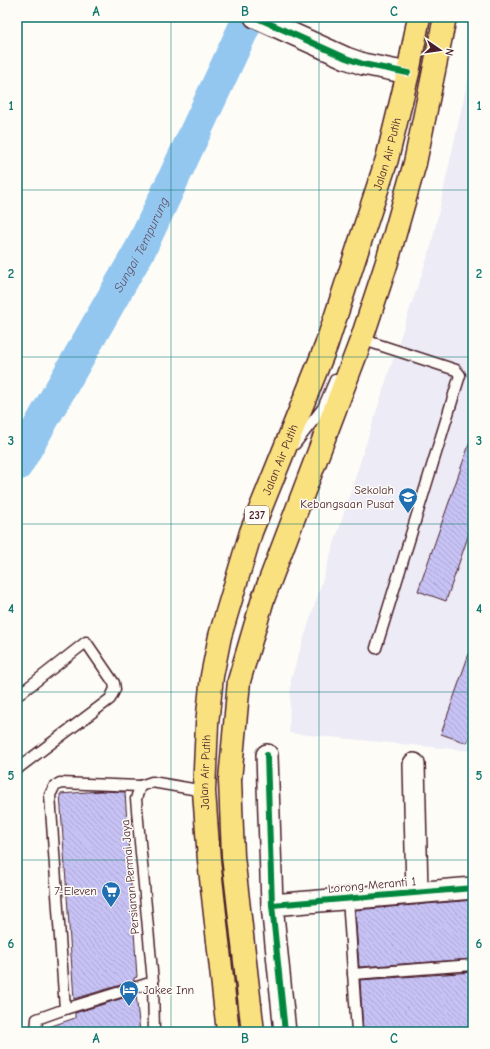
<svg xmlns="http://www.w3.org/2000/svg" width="490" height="1049" font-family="'Comic Neue',sans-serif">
<defs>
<pattern id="building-back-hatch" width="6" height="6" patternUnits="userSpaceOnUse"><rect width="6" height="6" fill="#c6c2f4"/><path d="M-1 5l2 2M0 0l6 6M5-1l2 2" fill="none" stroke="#aca6d1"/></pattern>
</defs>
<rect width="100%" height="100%" fill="#fdfcf7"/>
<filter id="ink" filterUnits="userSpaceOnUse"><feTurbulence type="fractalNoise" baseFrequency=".025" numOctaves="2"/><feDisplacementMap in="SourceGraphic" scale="8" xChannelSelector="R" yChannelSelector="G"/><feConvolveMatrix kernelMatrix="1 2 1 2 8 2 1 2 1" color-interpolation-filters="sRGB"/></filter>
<g filter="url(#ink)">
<polygon fill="#ecebf6" points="473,57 473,751 289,733 291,679 396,350 431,247"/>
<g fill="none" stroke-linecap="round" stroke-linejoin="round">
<path stroke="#93c7f0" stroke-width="32" id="s1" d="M17 465 141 248 249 17"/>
</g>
<g fill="url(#building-back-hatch)" stroke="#4a1f2b">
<polygon points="471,439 473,440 473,522 446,601 418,591"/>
<polygon points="471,648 473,649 473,727 467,743 441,734"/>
<polygon points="101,791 125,792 137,977 134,978 134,981 74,999 60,794"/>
<polygon points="473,900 473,959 359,967 355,910"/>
<polygon points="473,972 473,1028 421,1032 363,1032 360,980"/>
<polygon points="136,994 140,1032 43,1032 43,1029 75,1018 75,1013"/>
</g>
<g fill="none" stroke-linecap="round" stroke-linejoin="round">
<g stroke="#4a1f2b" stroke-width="13">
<g id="service">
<polyline points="361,339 456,370 460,375 376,648"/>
<polyline points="295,444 323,408 335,380"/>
<polyline points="17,696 86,642 114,683 115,689 110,699 17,769"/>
<polyline points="348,898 357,1032"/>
<polyline points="353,974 473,965"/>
<polyline points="65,1009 153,982"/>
<polyline points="36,1032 37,1019 65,1009 50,795 54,787 60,783 140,786"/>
<polyline points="154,1032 153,982 136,799 140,786 152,782 204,791"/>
</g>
</g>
<g stroke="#4a1f2b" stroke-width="24">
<g id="minor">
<polyline points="255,17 346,58 363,64 408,73"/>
<polyline points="267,755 272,905 285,1032"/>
<polyline points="414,764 417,892"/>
<polyline points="272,905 473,888"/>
</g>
</g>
<g stroke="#4a1f2b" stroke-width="25">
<g id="primary">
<path id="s2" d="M228 1032 209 860 204 791 207 724 212 676 220 636 251 532 326 346 387 159 408 73 419 17"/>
<polyline points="253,1032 233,856 230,780 239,681 263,599 362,338 386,265 415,163 445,17"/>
</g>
</g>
<use href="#service" stroke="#fdfcf7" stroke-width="10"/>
<use href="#minor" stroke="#fdfcf7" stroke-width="21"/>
<use href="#primary" stroke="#fae180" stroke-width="22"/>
<g stroke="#fdfcf7" stroke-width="8">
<g id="cycleway">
<polyline points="255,17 346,58 363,64 408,73"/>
<polyline points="267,755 272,905 285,1032"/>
<polyline points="272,905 473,888"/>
</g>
</g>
<use href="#cycleway" stroke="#00873e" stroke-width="6"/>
</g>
</g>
<path fill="none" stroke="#0f766e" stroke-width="1" stroke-opacity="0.55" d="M171 17V1032M319 17V1032M17 190H473M17 357H473M17 524H473M17 692H473M17 860H473"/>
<defs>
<g id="school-pin" transform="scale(1)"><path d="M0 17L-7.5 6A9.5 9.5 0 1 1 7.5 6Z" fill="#1f6fb2" stroke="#fdfcf7"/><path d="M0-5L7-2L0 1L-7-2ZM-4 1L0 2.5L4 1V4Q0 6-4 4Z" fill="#fff"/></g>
<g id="supermarket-pin" transform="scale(1)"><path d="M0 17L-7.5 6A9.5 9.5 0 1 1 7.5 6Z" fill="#1f6fb2" stroke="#fdfcf7"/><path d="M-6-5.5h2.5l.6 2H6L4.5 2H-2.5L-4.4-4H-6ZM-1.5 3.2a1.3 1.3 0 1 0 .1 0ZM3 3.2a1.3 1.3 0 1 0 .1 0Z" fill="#fff"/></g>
<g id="hotel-pin" transform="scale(1)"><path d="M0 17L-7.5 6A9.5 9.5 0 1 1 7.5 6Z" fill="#1f6fb2" stroke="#fdfcf7"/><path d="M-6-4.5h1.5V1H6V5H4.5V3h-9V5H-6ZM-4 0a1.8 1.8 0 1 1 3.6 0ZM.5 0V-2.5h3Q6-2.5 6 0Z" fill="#fff"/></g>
</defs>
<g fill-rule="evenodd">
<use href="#school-pin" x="408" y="497"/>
<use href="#supermarket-pin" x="111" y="891"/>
<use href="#hotel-pin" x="129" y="990"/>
</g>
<g text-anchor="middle" stroke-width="3" stroke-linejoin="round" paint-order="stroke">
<rect fill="#fdfcf7" stroke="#806168" stroke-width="1" x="245" y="506" width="24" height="18" rx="3"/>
<g font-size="11" font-weight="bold" fill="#4a1f2b">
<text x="257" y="519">237</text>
</g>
<g font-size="12" fill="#4a1f2b" stroke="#fdfcf7">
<text dy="4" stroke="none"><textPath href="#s2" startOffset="909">Jalan Air Putih</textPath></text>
<text dy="4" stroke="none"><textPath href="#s2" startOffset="585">Jalan Air Putih</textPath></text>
<text dy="4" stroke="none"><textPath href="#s2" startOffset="261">Jalan Air Putih</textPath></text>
<text transform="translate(130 877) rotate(-95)" y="4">Persiaran Permai Jaya</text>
<text transform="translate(372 885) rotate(-5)" y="4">Lorong Meranti 1</text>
</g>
<g font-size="12" fill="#4a1f2b" stroke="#fdfcf7" text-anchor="end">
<text x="394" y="494">Sekolah<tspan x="394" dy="14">Kebangsaan Pusat</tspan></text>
<text x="97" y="895">7-Eleven</text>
<text x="143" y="994" text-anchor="start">Jakee Inn</text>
</g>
<g font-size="13" font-style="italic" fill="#605166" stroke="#fdfcf7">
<text dy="5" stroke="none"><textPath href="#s1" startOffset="253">Sungai Tempurung</textPath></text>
</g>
</g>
<rect width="490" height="1049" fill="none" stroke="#fdfcf7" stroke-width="44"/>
<g transform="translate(440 50) rotate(103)" stroke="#fdfcf7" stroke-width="3" paint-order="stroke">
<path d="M0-3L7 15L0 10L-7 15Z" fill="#4a1f2b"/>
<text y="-6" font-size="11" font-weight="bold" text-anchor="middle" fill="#4a1f2b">N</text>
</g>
<rect x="22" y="22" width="446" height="1005" fill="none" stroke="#0f766e" stroke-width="1.5"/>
<g font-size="13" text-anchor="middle" font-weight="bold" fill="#0f766e">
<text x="96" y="16">A</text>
<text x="245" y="16">B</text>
<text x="394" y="16">C</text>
<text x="11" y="110">1</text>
<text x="479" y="110">1</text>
<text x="11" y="278">2</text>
<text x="479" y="278">2</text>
<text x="11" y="445">3</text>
<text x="479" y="445">3</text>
<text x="11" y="613">4</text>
<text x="479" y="613">4</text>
<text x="11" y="780">5</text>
<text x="479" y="780">5</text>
<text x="11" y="948">6</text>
<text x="479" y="948">6</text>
<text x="96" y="1043">A</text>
<text x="245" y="1043">B</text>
<text x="394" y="1043">C</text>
</g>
</svg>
